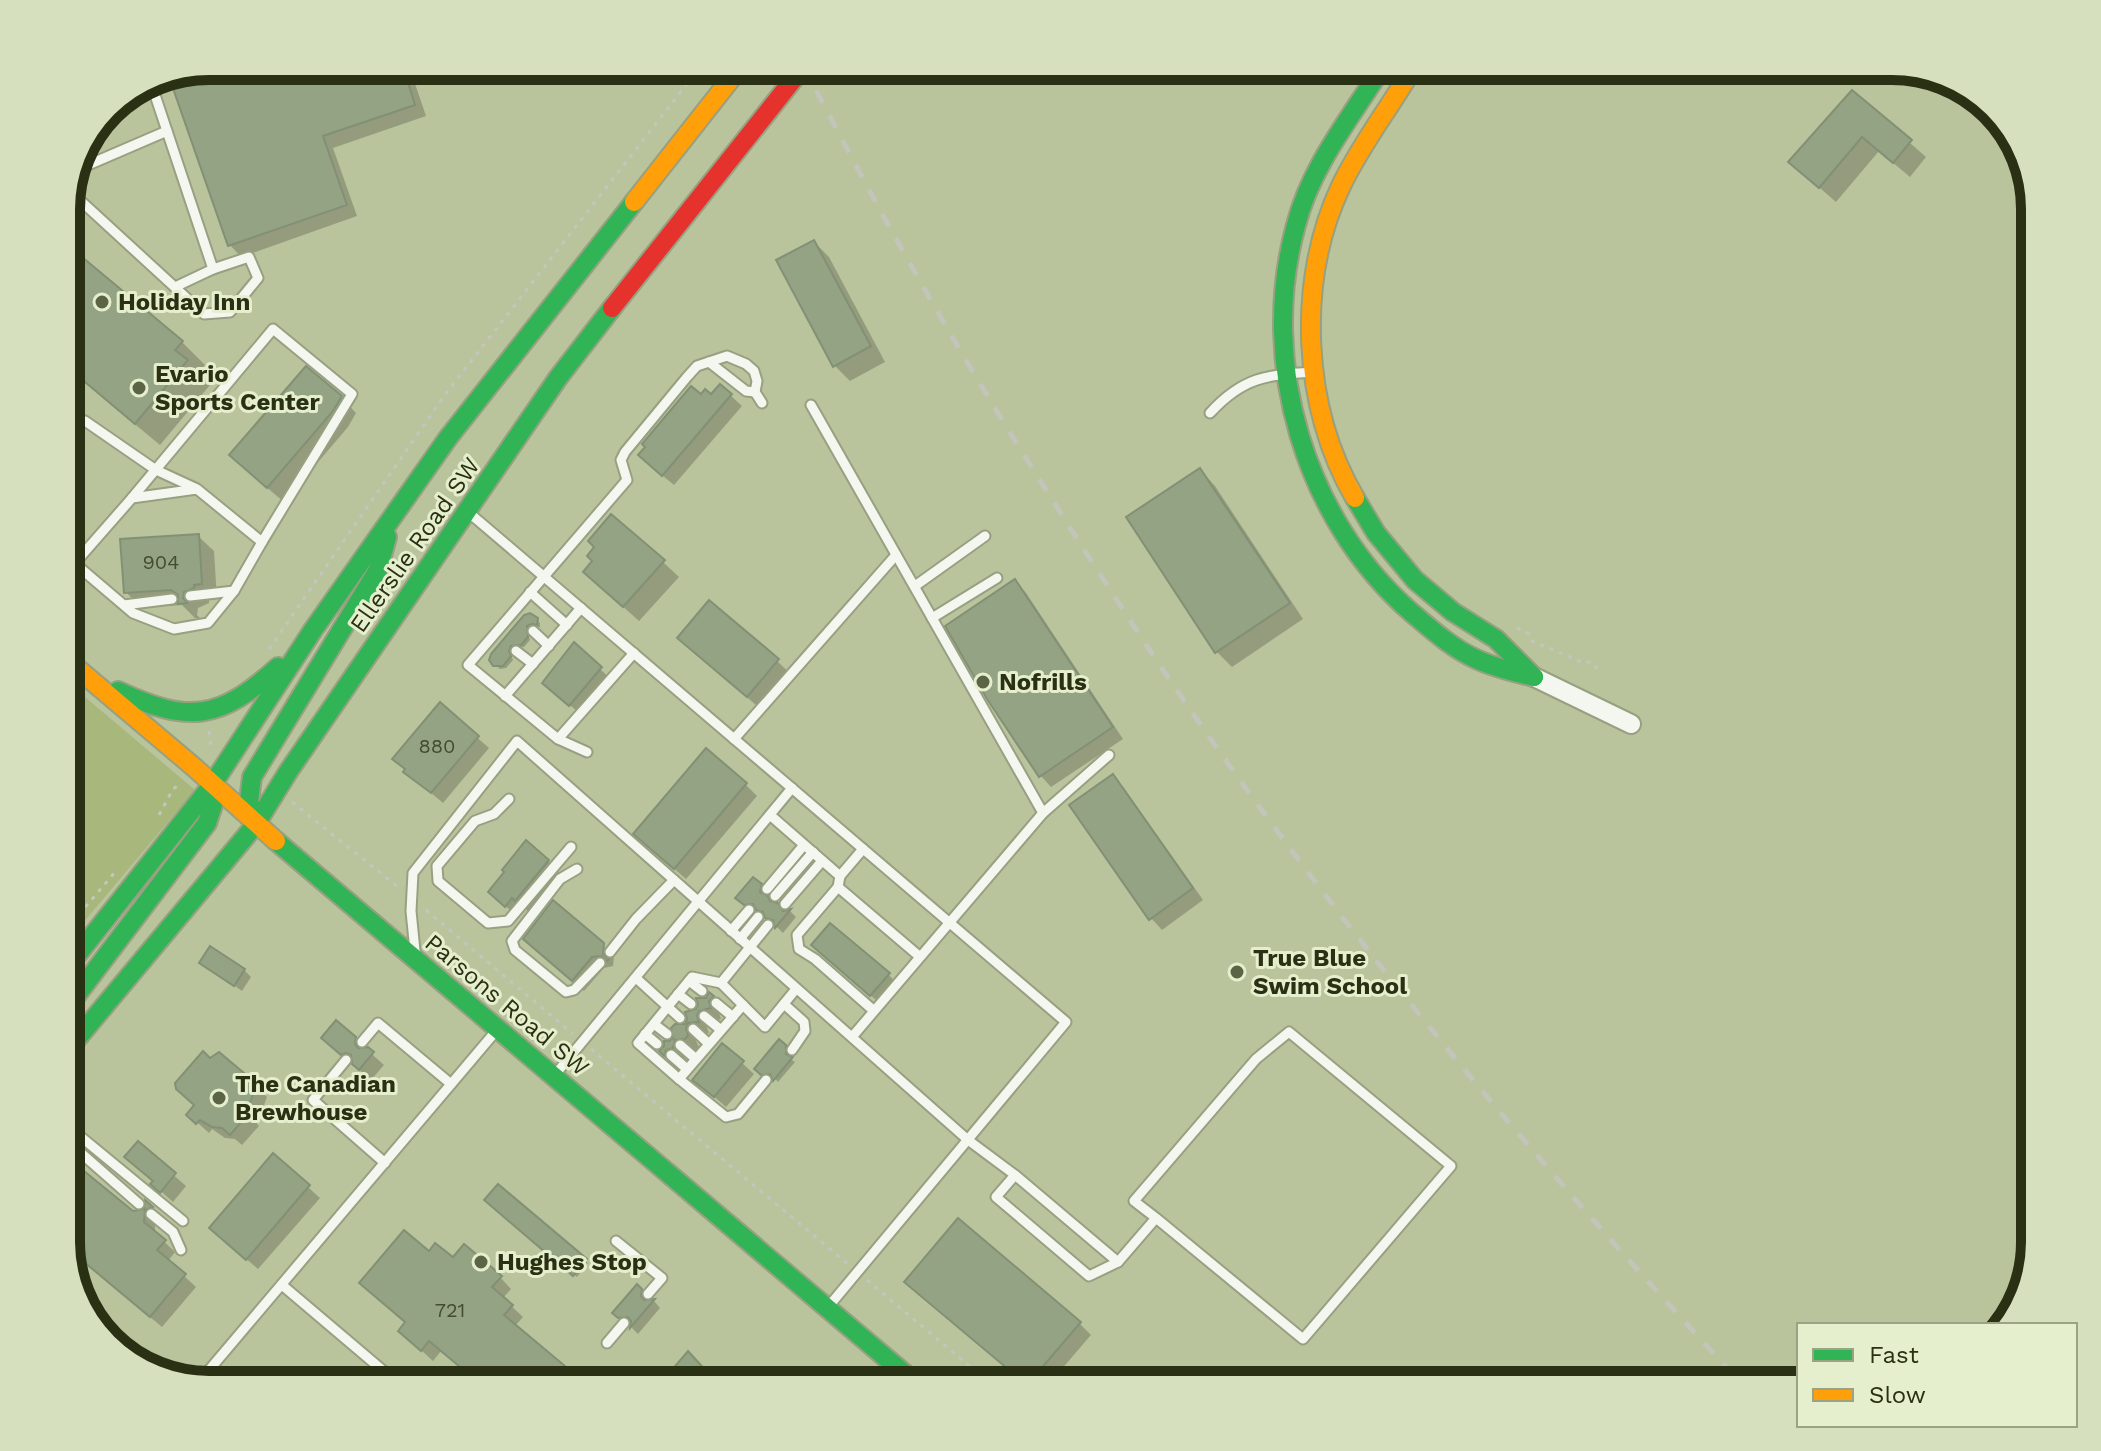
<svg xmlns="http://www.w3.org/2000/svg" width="2101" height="1451" font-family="'Work Sans',sans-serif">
<rect width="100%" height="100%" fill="#b9c49d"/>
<polygon fill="#a8b77b" points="66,681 195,790 66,943"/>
<g fill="#0003">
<polygon points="209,66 409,66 426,116 333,148 357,216 241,257 230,245"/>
<polygon points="1852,92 1926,157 1910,177 1879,151 1836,202 1790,162"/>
<polygon points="814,242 829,257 885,362 850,381 835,366"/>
<polygon points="66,267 182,342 205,365 198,373 210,385 160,445 66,367"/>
<polygon points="730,395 742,406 674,485 652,467 701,397"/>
<polygon points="341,397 356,413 348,427 284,502 247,471"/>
<polygon points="1200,470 1215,486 1303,619 1232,667 1216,651"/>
<polygon points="198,536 214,551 217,599 209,600 209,603 198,608 197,615 200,618 195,618 182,605 141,608 126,592"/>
<polygon points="663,562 679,577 639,621 601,587"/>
<polygon points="1015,581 1026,593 1123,739 1051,787 1040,775"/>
<polygon points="533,616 540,623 540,627 531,628 528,634 530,640 524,647 513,648 511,655 513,660 506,668 500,669 492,662"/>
<polygon points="695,653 777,661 793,676 763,711"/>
<polygon points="600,669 612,680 582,715 556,694"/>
<polygon points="440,705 489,748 443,803 406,772"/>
<polygon points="1112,776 1124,788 1203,900 1162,930 1151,918"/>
<polygon points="746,785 757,796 686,879 647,845"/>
<polygon points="548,861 559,872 528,911 524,908 517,916 502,903"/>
<polygon points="754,879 768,893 767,899 772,904 785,913 790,911 796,917 783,933 760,910 753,911 745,905"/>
<polygon points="602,945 614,957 613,966 604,968 584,991 537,950"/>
<polygon points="825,957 888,974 899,986 882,1005"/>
<polygon points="201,962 244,970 251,977 242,991"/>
<polygon points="710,995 723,1009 719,1013 721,1019 710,1022 707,1028 709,1033 699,1034 696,1041 699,1047 696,1050 686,1050 684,1059 677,1060 675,1065 662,1051 688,1024 688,1012 694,1013"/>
<polygon points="355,1039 384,1065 371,1080 335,1049"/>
<polygon points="779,1042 788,1050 788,1057 795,1062 778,1082 773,1076 766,1077 756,1069"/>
<polygon points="742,1063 754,1074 726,1107 695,1080"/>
<polygon points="256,1086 267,1097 257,1124 259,1126 242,1145 235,1139 225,1138 212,1129 209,1133 188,1114 196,1106"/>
<polygon points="138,1144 186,1186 173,1202 153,1184 154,1182"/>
<polygon points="274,1156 320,1198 258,1269 223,1239"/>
<polygon points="499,1186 588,1263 577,1277 487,1200"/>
<polygon points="147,1204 162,1219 155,1221 155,1233 175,1252 168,1261 196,1287 162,1327 66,1247 132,1214 146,1211"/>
<polygon points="429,1254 500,1277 511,1289 503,1298 523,1317 515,1326 575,1379 570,1385 518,1385 514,1382 512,1385 447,1385 461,1368 441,1351 433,1361 412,1342 407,1323"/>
<polygon points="637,1287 649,1298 648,1302 654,1301 660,1308 638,1334 632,1328 633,1324 627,1325 615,1313"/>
<polygon points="918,1293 1080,1324 1091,1335 1048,1385 1026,1385"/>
</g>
<g fill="#93a384" stroke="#839075" stroke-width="2">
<polygon points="209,66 403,66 415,105 323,136 347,205 228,246 168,74"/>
<polygon points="1852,90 1912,140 1893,163 1862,137 1819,188 1788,162"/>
<polygon points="814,240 871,346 833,367 776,260"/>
<polygon points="76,252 183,341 175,350 188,360 135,424 66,366 66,264"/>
<polygon points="306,366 342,396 333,411 267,488 229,455"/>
<polygon points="720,384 732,394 662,476 638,455 645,447 642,444 691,386 701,394 705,389 711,394"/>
<polygon points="1200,468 1290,603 1215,653 1126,517"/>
<polygon points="611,514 665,560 623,607 583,572 592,561 587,556 594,547 588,541"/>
<polygon points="199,534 202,584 194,585 194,588 184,592 183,598 187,603 178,604 178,595 171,590 124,593 120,539"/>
<polygon points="1015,579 1113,727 1039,777 987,699 945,626"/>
<polygon points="709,600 779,659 747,697 677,638"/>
<polygon points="530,613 538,618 537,625 532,624 527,626 528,637 521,645 511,646 509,651 511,656 503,666 493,666 489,660 491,654 524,615"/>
<polygon points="574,642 602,667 569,706 542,683"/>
<polygon points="440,702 479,736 431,793 403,772 405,769 392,759"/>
<polygon points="706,748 747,783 674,869 633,834"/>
<polygon points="1113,774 1193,888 1149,920 1069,805"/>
<polygon points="526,840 549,860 515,901 512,898 505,907 488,892 504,872 502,870"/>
<polygon points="753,877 762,884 760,892 768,896 770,901 778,903 783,911 791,909 775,928 773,920 765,918 763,912 756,910 753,904 744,905 735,898"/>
<polygon points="553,900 604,943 603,954 609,959 607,961 601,956 592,957 572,981 523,939"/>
<polygon points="830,923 890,973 870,996 811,945"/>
<polygon points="210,946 245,969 234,986 199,963"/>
<polygon points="709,992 714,996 709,1001 711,1008 699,1011 697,1016 699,1022 688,1023 686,1028 688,1035 685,1039 675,1040 673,1048 666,1050 664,1056 659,1051 664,1046 664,1041 669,1041 673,1038 671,1028 675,1024 685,1024 687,1019 685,1012 696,1009 698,1004 696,998 706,998"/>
<polygon points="336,1020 356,1037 355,1044 358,1048 368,1047 374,1052 359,1070 352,1064 351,1055 346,1053 341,1055 321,1038"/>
<polygon points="779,1039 786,1045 786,1054 793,1057 773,1081 770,1074 761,1075 754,1069"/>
<polygon points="722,1043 744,1061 714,1097 692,1080"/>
<polygon points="203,1051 210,1058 219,1052 257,1084 247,1111 249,1113 230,1135 222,1128 212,1127 200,1120 196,1124 186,1115 194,1105 176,1089 175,1083"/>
<polygon points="138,1141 176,1173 160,1193 150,1184 153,1181 124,1157"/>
<polygon points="273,1153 310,1185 246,1260 209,1228"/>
<polygon points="84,1171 133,1211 144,1209 145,1200 153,1207 145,1210 144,1222 166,1240 157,1250 186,1274 150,1317 66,1247 66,1192"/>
<polygon points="498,1184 587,1259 573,1276 484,1200"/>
<polygon points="958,1218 1081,1322 1027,1385 904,1282"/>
<polygon points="404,1230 429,1251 435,1243 453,1257 464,1244 502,1276 492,1287 513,1305 504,1315 565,1366 549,1385 517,1385 502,1372 491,1385 444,1385 460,1367 429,1341 421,1351 398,1331 405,1322 359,1283"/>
<polygon points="637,1284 642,1289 641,1296 644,1300 655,1299 630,1328 631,1321 628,1317 618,1318 612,1313"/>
<polygon points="688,1351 719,1385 659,1385"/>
</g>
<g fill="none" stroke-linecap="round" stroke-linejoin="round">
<g stroke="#97a081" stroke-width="13">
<g id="lane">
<polyline points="105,115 116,111"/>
<polyline points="81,168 167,131"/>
<polyline points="70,191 204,314 230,312 258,278 249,257 213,269 150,80"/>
<polyline points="175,287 213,269"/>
<polyline points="709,362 746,391 755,392"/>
<polyline points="811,405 1043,813"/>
<path d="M1210 413C1243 377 1266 375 1313 372"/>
<polyline points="66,415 85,421 156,470 195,488"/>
<polyline points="132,498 273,329 352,394 262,542"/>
<polyline points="467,511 1066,1022 829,1306"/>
<polyline points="66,556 133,613 174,629 208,623 234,591 262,542 197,489 132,498 75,563"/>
<polyline points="915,586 985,536"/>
<polyline points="530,592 567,625"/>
<polyline points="190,596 234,591"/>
<polyline points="124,605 172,599"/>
<polyline points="932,618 997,578"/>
<polyline points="533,631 549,646"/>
<polyline points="516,651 533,664"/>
<polyline points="505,696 581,608"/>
<polyline points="558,739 634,653"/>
<polyline points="734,739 896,555"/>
<polyline points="587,752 558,739 468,665 627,480 621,460 625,452 687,377 697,366 727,356 746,364 754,371 757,381 755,392 762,403"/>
<polyline points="509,799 494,814 475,821 437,866 438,881 488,923 508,921 571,847"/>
<polyline points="770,815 840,876 863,849"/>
<polyline points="577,869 560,879 512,941 515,950 566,992 574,990 600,963"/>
<polyline points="840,876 838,887 797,935 799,949 815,959 873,1010"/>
<polyline points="838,887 919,956"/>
<polyline points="767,889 804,845"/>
<polyline points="775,896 813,852"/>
<polyline points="785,904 822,861"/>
<polyline points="768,925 721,983 692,977 638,1043 679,1079 743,1005 765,1027 796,989"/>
<polyline points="731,931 749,910"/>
<polyline points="740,939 758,917"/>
<polyline points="415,951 411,911 413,873 517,741 968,1140 1015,1175 1118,1262 1089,1276 996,1197 1015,1175"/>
<polyline points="610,952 636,919 674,880"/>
<polyline points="636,978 680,1018"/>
<polyline points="689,981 702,991"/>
<polyline points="721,983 743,1005"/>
<polyline points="678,994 691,1004"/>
<polyline points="716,1003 733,1017"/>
<polyline points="784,1004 804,1022 805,1031 792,1050"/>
<polyline points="704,1016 721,1030"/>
<polyline points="654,1024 667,1034"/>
<polyline points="693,1029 709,1044"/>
<polyline points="645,1034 657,1044"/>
<polyline points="852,1037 1043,813 1109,755"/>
<polyline points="362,1042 378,1023 451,1084"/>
<polyline points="680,1045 696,1059"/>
<polyline points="671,1055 687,1069"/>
<polyline points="346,1060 313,1100 385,1163"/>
<polyline points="554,1076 792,788"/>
<polyline points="679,1079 726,1117 738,1114 766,1080"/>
<polyline points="81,1137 183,1221"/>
<polyline points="73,1146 139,1204"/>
<polyline points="151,1214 173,1232 181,1250"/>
<polyline points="616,1241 662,1278 648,1294"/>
<polyline points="1118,1262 1156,1218 1303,1339 1451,1166 1289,1032 1256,1059 1134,1201 1156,1218"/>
<polyline points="282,1285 400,1385"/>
<polyline points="607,1343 624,1323"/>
<polyline points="199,1382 496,1031"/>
</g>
</g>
<g stroke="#97a081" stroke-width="22">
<polyline id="street" points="1534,677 1631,724"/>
</g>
<g stroke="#97a081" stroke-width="22">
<g id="fast">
<path d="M1383 66C1351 117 1311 166 1296 225 1258 363 1305 520 1412 613 1432 630 1452 648 1476 659 1495 668 1514 672 1534 677"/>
<polyline points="1355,498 1376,533 1415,580 1453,612 1496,639 1534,677"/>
<path d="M118 691C189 724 220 720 278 667"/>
<polyline points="256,824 249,801 252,777 378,570 387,537"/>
<polyline points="276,841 918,1385"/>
<polyline points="66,969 212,785 313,630 448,438 634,202"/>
<polyline points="66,1009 207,823 213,805 212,785"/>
<polyline points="66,1052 256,824 288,772 558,378 612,308"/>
</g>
</g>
<g stroke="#97a081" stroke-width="22">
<g id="slow">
<polyline points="634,202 741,66"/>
<path d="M1355 498C1302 408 1296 281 1341 186 1361 144 1391 106 1414 66"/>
<polyline points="66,659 195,768 276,841"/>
</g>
</g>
<g stroke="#97a081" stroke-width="22">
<polyline id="jam" points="612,308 804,66"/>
</g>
<g stroke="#c3c6bb" stroke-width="3" stroke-dasharray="4 6" stroke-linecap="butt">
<polyline points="1517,628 1529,634 1532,641 1584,663 1590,662 1598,669"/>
<polyline points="269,649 444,396 686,85 705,66"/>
<polyline points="209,731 211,747"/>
<polyline points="292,802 398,887"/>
<polyline points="159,815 173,789 179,785"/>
<polyline points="426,910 573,1034"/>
<polyline points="66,930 115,872"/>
<polyline points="591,1049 849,1265"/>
<polyline points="867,1280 992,1385"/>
</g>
<use href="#lane" stroke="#f4f6f0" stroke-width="9"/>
<use href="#street" stroke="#f4f6f0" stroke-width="18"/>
<use href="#fast" stroke="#30b455" stroke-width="18"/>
<use href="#slow" stroke="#ff9f0a" stroke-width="18"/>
<use href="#jam" stroke="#e5322d" stroke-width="18"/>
<path stroke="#c2c5b9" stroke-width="5" stroke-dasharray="14 14" stroke-linecap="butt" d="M803 66C839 133 874 201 912 267 981 390 1058 510 1135 628 1313 898 1523 1149 1743 1385"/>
</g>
<g fill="#5b6444" stroke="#e6efcd" stroke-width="3">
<circle cx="102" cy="302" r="8"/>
<circle cx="139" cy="388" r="8"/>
<circle cx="983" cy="682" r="8"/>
<circle cx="1237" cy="972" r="8"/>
<circle cx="219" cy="1098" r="8"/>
<circle cx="481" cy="1262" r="8"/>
</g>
<g text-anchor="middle" stroke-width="6" stroke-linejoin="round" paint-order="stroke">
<g font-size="20" fill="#444d30">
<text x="161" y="569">904</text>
<text x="437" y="753">880</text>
<text x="450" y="1317">721</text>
</g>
<g font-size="24" font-weight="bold" fill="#293014" stroke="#e6efcd" text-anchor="start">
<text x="118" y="310">Holiday Inn</text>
<text x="155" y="382">Evario<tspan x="155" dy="28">Sports Center</tspan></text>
<text x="999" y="690">Nofrills</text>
<text x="1253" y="966">True Blue<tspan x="1253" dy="28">Swim School</tspan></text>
<text x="235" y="1092">The Canadian<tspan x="235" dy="28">Brewhouse</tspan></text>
<text x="497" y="1270">Hughes Stop</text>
</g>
<g font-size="24" fill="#293014" stroke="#e6efcd">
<text transform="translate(415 545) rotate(-55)" y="8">Ellerslie Road SW</text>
<text transform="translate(507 1005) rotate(40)" y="8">Parsons Road SW</text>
</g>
</g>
<path d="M0 0H2101V1451H0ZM209 80H1892A129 129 0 0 1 2021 209V1242A129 129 0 0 1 1892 1371H209A129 129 0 0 1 80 1242V209A129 129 0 0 1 209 80Z" fill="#d7e0be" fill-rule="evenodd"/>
<path fill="none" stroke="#293014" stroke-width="10" d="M209 80H1892A129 129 0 0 1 2021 209V1242A129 129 0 0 1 1892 1371H209A129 129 0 0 1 80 1242V209A129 129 0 0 1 209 80Z"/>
<rect x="1797" y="1323" width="280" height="104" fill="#e6efcd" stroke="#9aa383" stroke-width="2"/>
<rect x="1813" y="1349" width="40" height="12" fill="#30b455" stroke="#9aa383" stroke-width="2"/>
<text x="1869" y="1363" font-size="24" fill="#293014">Fast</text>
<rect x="1813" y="1389" width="40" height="12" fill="#ff9f0a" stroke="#9aa383" stroke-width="2"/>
<text x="1869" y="1403" font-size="24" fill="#293014">Slow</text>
</svg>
